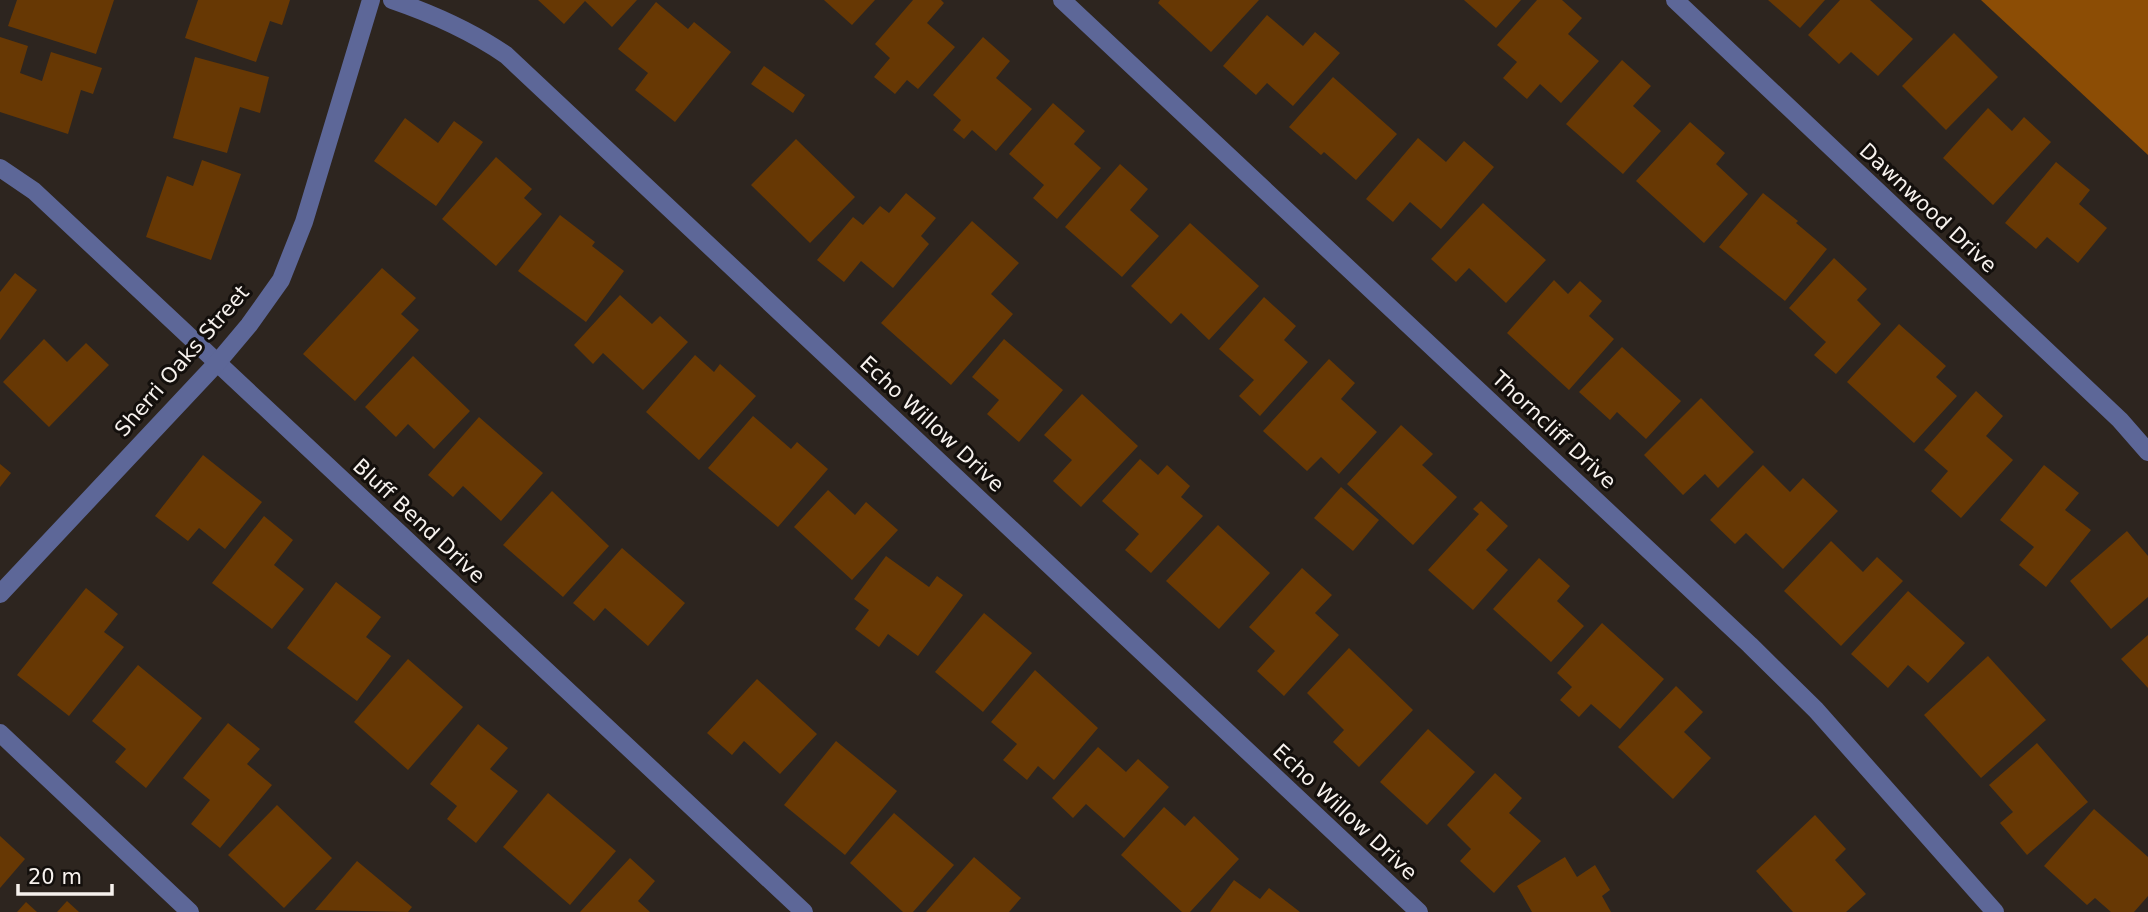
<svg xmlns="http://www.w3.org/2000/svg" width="2148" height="912" font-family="'DejaVu Sans',sans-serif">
<rect width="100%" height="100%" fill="#2d251f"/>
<polygon fill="#8c4d05" points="1981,0 2148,0 2148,155"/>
<g fill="#673804">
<polygon points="17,0 114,0 96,54 8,26"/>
<polygon points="198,0 290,0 282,25 270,21 256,62 185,38"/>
<polygon points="538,0 637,0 612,27 585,1 564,24"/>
<polygon points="824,0 875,0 852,25"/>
<polygon points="913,0 941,0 944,3 927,23 955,47 918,89 907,80 895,94 874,77 890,58 875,44"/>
<polygon points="1160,0 1259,0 1211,52 1158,3"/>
<polygon points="1464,0 1521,0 1496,28"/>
<polygon points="1537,0 1562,0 1582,18 1568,34 1599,61 1561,103 1540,84 1527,99 1503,78 1517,62 1497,45"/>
<polygon points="1768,0 1825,0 1800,28"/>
<polygon points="1840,0 1870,0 1913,39 1878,76 1851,52 1839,64 1808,35"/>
<polygon points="656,2 688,29 694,22 731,52 675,122 635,90 648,73 618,49"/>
<polygon points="1267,15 1303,46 1315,32 1340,53 1293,106 1267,83 1256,95 1223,66"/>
<polygon points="1954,33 1998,77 1946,130 1902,86"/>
<polygon points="0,37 28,46 20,73 42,81 51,52 102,68 93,94 81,90 68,134 0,112"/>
<polygon points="983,37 1010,61 996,78 1032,109 996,151 972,130 964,139 953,130 961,120 933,95"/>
<polygon points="195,57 269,77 260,113 240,107 227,153 173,138"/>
<polygon points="1622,60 1651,86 1633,106 1661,131 1623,174 1566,124"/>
<polygon points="764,66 805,95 793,113 751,84"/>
<polygon points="1333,77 1397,134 1356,180 1324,152 1321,155 1289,127"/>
<polygon points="1053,103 1085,131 1074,144 1101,168 1057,219 1033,198 1044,185 1009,154"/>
<polygon points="1988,108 2012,131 2024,117 2051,142 1993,205 1943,158"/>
<polygon points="405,118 438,143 454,121 483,142 436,206 374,161"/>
<polygon points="1690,122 1725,153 1716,164 1748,194 1704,243 1636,181"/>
<polygon points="1418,138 1446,162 1464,141 1494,167 1441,229 1410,202 1393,222 1366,199"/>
<polygon points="796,139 855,197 810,243 751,185"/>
<polygon points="496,157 532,189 524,198 542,214 496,266 442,219"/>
<polygon points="202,160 241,174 211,260 146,237 167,176 193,186"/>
<polygon points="2056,162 2090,190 2079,204 2107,228 2078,263 2047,237 2036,249 2005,223"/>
<polygon points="1120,164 1148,189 1130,210 1159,236 1122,277 1065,227"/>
<polygon points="906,193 936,218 921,236 929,244 893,288 861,261 844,282 817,260 853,217 863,225 880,206 889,213"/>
<polygon points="1763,193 1798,221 1796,223 1827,249 1785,301 1719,247"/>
<polygon points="1483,203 1546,260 1506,303 1469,268 1456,282 1431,259"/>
<polygon points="560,215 595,242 592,246 624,271 586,322 518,271"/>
<polygon points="972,221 1019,263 991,294 1013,314 951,385 881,323"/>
<polygon points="1190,223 1259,286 1209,340 1181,313 1171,324 1131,286"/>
<polygon points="1834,258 1867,289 1857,300 1881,324 1836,374 1814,355 1826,342 1789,308"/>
<polygon points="382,268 416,298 401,314 419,330 355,401 303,354"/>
<polygon points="15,273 37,290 0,340 0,292"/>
<polygon points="1554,280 1568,294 1580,281 1602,301 1589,316 1614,339 1569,390 1507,333"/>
<polygon points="620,295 652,324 660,316 688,342 643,390 603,353 593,364 574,345"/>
<polygon points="1264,297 1296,326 1284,340 1308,362 1260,416 1239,396 1254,380 1219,349"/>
<polygon points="1899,324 1946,366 1936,377 1957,396 1914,443 1847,382"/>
<polygon points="44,339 67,362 86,343 109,365 49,427 3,382"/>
<polygon points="1004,339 1063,390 1019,442 987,414 999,400 972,377"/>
<polygon points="1622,347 1681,401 1646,439 1617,412 1610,420 1579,392"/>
<polygon points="695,355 714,372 720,364 756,396 699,460 646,412"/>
<polygon points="413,356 470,411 434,449 408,424 396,437 365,407"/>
<polygon points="1329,359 1355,383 1341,399 1377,432 1339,474 1321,457 1307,471 1263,431"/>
<polygon points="1976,391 2003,416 1986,436 2013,460 1961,518 1931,491 1948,471 1924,450"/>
<polygon points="1082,394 1138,446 1081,507 1053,481 1072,460 1044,435"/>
<polygon points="1701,398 1754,452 1718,488 1705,474 1683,495 1644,455"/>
<polygon points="753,416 791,449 797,442 828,469 778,527 708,468"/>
<polygon points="479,417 543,473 501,521 463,486 453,497 428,475"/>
<polygon points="1401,425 1433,454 1422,465 1457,497 1413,545 1347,484"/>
<polygon points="203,455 262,502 225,549 199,528 188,541 155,516"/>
<polygon points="1140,459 1158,475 1167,465 1190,486 1181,497 1203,516 1151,573 1125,550 1139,534 1102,501"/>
<polygon points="0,464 11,473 0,487"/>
<polygon points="1763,465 1790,492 1803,478 1838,511 1783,569 1746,533 1735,544 1710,520"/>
<polygon points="2044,465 2079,493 2065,510 2091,530 2046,587 2019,565 2034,547 2000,520"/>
<polygon points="1341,487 1379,520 1353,551 1314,518"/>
<polygon points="828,490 855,515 866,502 898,530 852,580 794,527"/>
<polygon points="552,491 609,546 563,597 503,545"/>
<polygon points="1481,501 1508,526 1486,550 1508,570 1473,610 1428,570 1479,514 1473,509"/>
<polygon points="264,516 293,540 274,565 304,589 272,629 212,583"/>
<polygon points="1218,525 1270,573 1219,629 1166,581"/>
<polygon points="2127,531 2148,556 2148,597 2111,629 2070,581"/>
<polygon points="1831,541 1863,572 1877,557 1903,581 1841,646 1784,591"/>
<polygon points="622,548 685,603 648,646 605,608 594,621 573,603"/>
<polygon points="886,556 929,587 937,576 963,595 918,656 888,634 879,647 855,629 869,610 854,599"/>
<polygon points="1539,558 1570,586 1557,601 1584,626 1551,662 1493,609"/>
<polygon points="1302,568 1332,595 1315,613 1339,635 1284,696 1257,671 1275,651 1249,627"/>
<polygon points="336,582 381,617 366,637 391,656 357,701 287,648"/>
<polygon points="86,588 118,614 104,632 124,647 69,716 17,675"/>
<polygon points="1908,591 1965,643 1928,683 1908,665 1888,688 1851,654"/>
<polygon points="984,613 1032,653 983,712 935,672"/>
<polygon points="1602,623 1664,679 1620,729 1591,704 1579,717 1560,700 1572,687 1557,673"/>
<polygon points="2148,635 2148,688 2121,659"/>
<polygon points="1349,648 1413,710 1359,767 1333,742 1344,730 1307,693"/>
<polygon points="1988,656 2046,720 1981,778 1924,715"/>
<polygon points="408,659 463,707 408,770 354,722"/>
<polygon points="138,665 202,718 146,788 115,762 126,749 92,721"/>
<polygon points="1035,670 1098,728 1054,780 1038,766 1027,780 1003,760 1017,744 991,722"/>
<polygon points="757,679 817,734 780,774 744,741 732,755 707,733"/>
<polygon points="1676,686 1703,712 1684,732 1711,758 1673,799 1618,747"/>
<polygon points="228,723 260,749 247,764 272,785 220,848 191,824 210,800 183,778"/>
<polygon points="478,724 508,748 490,769 518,791 476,843 447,819 457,806 430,784"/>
<polygon points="1428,729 1475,772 1427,825 1380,782"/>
<polygon points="836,741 897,791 845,855 784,805"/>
<polygon points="2037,743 2088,802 2027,855 2000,823 2013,812 1989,785"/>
<polygon points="1098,747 1126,772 1138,759 1169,787 1124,838 1086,804 1073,818 1052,798"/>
<polygon points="1495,773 1522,798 1509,813 1541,841 1494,893 1460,861 1471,849 1447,825"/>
<polygon points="548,793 616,851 570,905 503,847"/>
<polygon points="277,805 332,858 284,908 228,855"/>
<polygon points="1164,807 1185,826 1194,816 1239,859 1190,912 1182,912 1121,855"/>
<polygon points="2094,809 2148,857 2148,896 2134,912 2111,912 2095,898 2087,905 2044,866"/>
<polygon points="894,813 954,865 913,912 903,912 850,863"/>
<polygon points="1815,815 1846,849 1835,860 1866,894 1846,912 1793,912 1756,871"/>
<polygon points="0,836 25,859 0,888"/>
<polygon points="974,857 1021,898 1009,912 926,912"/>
<polygon points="1565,857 1577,877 1595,865 1610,890 1602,896 1611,912 1532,912 1517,886"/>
<polygon points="630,858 655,881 638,901 650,912 580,912"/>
<polygon points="357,861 412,907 408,912 315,910"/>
<polygon points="1234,880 1260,899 1269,888 1300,912 1210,912"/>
<polygon points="67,901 79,912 57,912"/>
<polygon points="26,902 37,912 17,912"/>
</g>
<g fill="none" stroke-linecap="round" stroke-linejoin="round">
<g stroke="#5d6798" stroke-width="18">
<path d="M392 0C433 14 471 31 506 55L1419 912"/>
<polyline points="1062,0 1750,645 1816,710 1995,912"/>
<polyline points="1675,0 2120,420 2148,452"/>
<polyline points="0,168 34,191 804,912"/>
<polyline points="0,594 217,363 249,325 281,280 304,222 371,0"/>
<polyline points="0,733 190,912"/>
</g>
</g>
<g text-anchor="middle" stroke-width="6" stroke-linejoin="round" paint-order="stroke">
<g font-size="21" fill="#f7f2ee" stroke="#130f0c">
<text transform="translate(1928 208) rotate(43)" y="7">Dawnwood Drive</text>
<text transform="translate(182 361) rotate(-49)" y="7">Sherri Oaks Street</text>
<text transform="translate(932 424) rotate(43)" y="7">Echo Willow Drive</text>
<text transform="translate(1554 430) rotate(43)" y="7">Thorncliff Drive</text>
<text transform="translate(419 521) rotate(43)" y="7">Bluff Bend Drive</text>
<text transform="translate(1345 812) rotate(43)" y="7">Echo Willow Drive</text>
</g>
</g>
<path d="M18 884v10h94v-10" fill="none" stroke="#f7f2ee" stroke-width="3.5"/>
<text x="28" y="884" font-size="21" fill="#f7f2ee" stroke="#130f0c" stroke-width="5" paint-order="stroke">20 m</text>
</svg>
